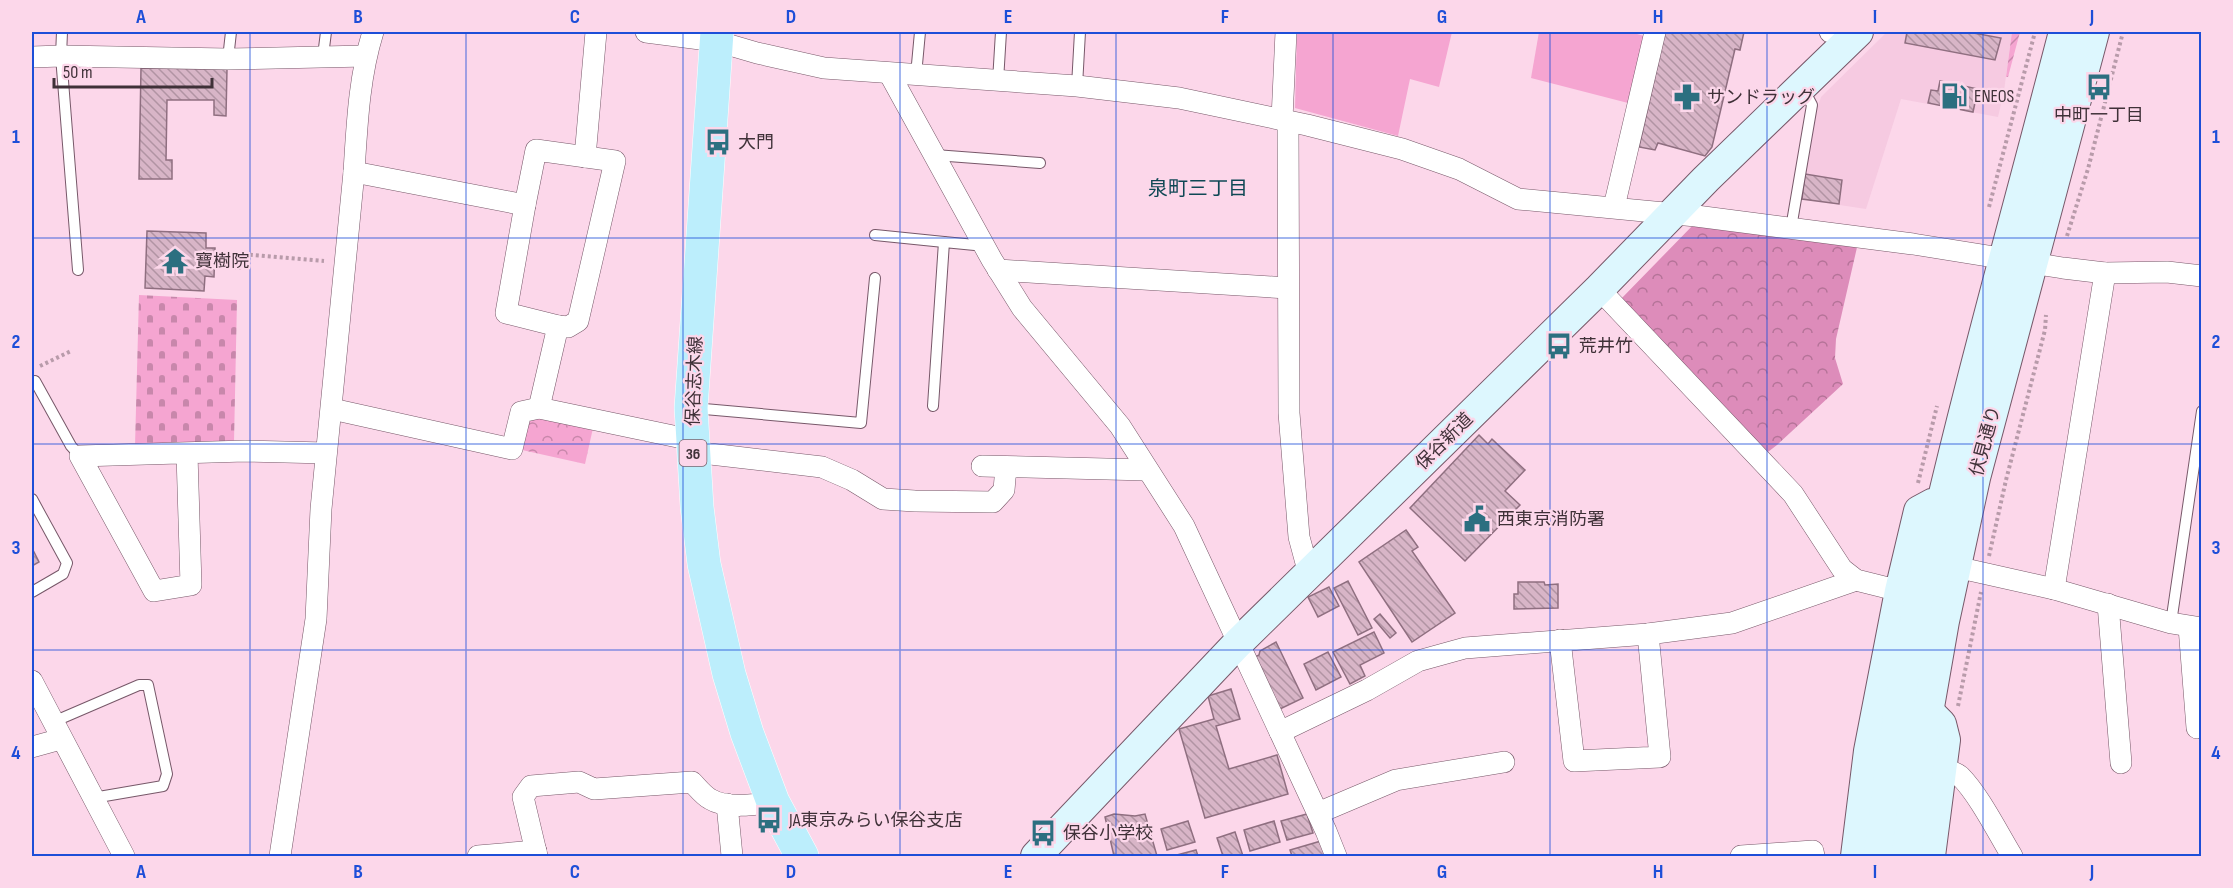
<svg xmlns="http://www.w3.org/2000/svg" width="2233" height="888" font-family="'Sofia Sans Condensed','Noto Sans JP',sans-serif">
<defs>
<pattern id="forest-crowns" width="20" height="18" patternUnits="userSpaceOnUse" patternTransform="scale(1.5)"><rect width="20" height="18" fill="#dd8cba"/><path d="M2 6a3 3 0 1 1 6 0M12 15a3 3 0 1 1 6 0" fill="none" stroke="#b57398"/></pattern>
<pattern id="cemetery-stones" width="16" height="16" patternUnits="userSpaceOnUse" patternTransform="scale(1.5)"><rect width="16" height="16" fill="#f5a5d1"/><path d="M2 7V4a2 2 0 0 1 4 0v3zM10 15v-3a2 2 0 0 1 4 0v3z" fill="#c887ab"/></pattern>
<pattern id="park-crowns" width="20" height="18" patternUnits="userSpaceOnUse" patternTransform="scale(1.5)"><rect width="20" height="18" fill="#f5a5d1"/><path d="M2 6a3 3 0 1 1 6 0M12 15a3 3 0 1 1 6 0" fill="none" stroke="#c887ab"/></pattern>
<pattern id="garden-furrows" width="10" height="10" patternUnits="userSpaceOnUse" patternTransform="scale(1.5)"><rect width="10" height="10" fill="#f5a5d1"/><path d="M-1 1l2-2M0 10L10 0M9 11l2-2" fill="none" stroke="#c887ab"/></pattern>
<pattern id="building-back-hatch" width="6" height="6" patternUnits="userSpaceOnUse" patternTransform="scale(1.5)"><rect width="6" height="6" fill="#d8b5c7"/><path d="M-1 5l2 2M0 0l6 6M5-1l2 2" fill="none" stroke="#b194a3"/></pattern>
</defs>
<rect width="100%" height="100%" fill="#fcd7ea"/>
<polygon fill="#f6cae1" points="1887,32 2012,32 2004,91 1998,117 1901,99 1866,209 1800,199 1814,119 1821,97"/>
<g fill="#f5a5d1">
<polygon points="1297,32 1452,32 1439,87 1410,79 1398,136 1295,108"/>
<polygon points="1539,32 1630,32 1644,36 1628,103 1531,78"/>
</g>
<polygon fill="url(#forest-crowns)" points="1697,221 1858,243 1836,339 1835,358 1843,384 1777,445 1764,455 1619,301"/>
<polygon fill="url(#cemetery-stones)" points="139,295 237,300 234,442 135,446"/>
<polygon fill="url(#park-crowns)" points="538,416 593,428 585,464 522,450 528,421"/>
<polygon fill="url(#garden-furrows)" points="2012,32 2020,32 2008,77 2006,77"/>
<g fill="url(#building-back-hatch)" stroke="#8f6f80" stroke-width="1.5">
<polygon points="1665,32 1744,32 1740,50 1735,49 1712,147 1705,156 1658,143 1655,150 1639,147"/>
<polygon points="1907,32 1968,32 2001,38 1995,60 1905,43"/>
<polygon points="141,68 227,69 226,116 214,115 214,100 167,100 166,160 172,160 172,179 139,179"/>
<polygon points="1940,81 1978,89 1973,112 1928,103 1931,90 1938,91"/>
<polygon points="1805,174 1842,180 1839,204 1802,199"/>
<polygon points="147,231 206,233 206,248 215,248 214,277 205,276 204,291 145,288"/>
<polygon points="1479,435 1488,444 1492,439 1525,470 1505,491 1520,505 1465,561 1410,508"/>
<polygon points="1406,530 1418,547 1412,551 1455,613 1412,642 1359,562"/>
<polygon points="32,548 39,562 32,566"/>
<polygon points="1348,581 1372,628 1358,635 1334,588"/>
<polygon points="1518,582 1544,582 1545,585 1558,584 1558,608 1514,609 1514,594 1518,594"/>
<polygon points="1329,587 1339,606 1318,617 1308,597"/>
<polygon points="1380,614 1396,633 1390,638 1374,619"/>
<polygon points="1374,632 1384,653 1360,665 1365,676 1350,684 1333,652"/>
<polygon points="1276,642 1303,698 1280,709 1255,657 1259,655 1260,651"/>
<polygon points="1328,652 1341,677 1316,690 1304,664"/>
<polygon points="1231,689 1240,719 1216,726 1229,769 1277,755 1288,794 1205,818 1179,729 1214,719 1208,696"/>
<polygon points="1114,814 1135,816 1145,814 1157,856 1114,856 1105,817"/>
<polygon points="1307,814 1313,833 1287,840 1281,821"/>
<polygon points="1188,821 1195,842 1167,850 1161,829"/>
<polygon points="1274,821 1280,842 1250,851 1244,830"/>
<polygon points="1235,832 1243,856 1223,856 1217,838"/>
<polygon points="1321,841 1326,856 1292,856 1290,850"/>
<polygon points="1196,850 1198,856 1173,856"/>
</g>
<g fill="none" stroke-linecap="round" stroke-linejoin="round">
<g stroke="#775869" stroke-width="12">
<g id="service">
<polyline points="62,32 61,56 78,270"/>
<polyline points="323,56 326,32"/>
<polyline points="228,59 231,32"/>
<polyline points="916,75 920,32"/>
<polyline points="998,81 1001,32"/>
<polyline points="1077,86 1080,32"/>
<polyline points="935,155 1040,163"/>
<polyline points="1791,228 1812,105 1803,88"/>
<polyline points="875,235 944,242"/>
<polyline points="35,381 71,446 80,456"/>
<polyline points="933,406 944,242 985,246"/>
<polyline points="693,408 861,423 875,278"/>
<polyline points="32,499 67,563 63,574 32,592"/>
<polyline points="2171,623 2202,411"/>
<polyline points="53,722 139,685 148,685 167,774 163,786 93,798"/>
</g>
</g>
<g stroke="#775869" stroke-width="22">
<g id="minor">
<polyline points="646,32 716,41 757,53 824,68 1077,86 1179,98 1307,125 1402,149 1459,169 1518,199 1696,216 1913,244 2063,268 2105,273 2167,272 2202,276"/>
<polyline points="1830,32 1836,33 1846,43"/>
<polyline points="32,57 61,56 228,59 366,56"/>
<polyline points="889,73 992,260 1022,308 1120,426 1184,526 1326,831 1336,856"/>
<polyline points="1282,119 1286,32"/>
<polyline points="1288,121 1289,413 1299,537 1309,574"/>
<polyline points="585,157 596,32"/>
<polyline points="354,172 525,205 536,150 615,161 578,321 568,327 558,326 539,408"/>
<polyline points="525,205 506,313 558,326"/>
<polyline points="1614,207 1655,32"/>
<polyline points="998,270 1288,288"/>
<polyline points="1599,289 1793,494 1842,569 1856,580 1900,591"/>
<polyline points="332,409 512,449 521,412 539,408 692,440"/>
<polyline points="693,452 822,467 852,480 883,499 915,501 993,502 1004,490 1006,467"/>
<polyline points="187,454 191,585 154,591 80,456 245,451 326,453"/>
<polyline points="982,466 1147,470"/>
<polyline points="1956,567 2054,589 2171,623 2202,628"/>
<polyline points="2054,589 2105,273"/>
<polyline points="2108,604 2121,763"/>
<polyline points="2189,627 2197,728"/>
<polyline points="1560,640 1574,761 1660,757 1648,634"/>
<polyline points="32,681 124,856"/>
<polyline points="1280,732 1367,690 1418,661 1465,648 1648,634 1732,623 1856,580"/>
<polyline points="32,747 61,739"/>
<path d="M1942 768C1948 770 1955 772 1960 776 1979 795 1998 833 2012 856"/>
<polyline points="727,804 732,856"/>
<polyline points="1318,813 1396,780 1504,762"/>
<path d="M280 856 316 619 321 509 354 172C357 125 359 77 373 32"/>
<polyline points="478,856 536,851"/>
<path d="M537 856 523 797 531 786 579 782 594 789 692 782C697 787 703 795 710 799 726 809 755 805 773 802"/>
<polyline points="1741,856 1813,851 1814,856"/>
</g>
</g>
<g stroke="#775869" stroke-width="32">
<g id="secondary">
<polyline points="1928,711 1941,724 1945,740 1930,856"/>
<polyline points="1036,856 1238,643 1599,289 1706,179 1858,32"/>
<polyline points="1856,856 1869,751 1900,591 1919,511 1932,504 1942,503"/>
<path d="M1879 856C1890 764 1903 671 1924 580 1965 396 2017 214 2064 32"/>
<polyline points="1906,856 1919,764 1944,621 1975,478 2094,32"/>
</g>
</g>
<g stroke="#fff" stroke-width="34">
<polyline id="primary" points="717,32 691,408 697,507 704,564 729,674 747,733 773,802 802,856"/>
</g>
<g stroke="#b89baa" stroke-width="4" stroke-dasharray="3 3" stroke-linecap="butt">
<polyline points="1989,207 2035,32"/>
<polyline points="2067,236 2088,169 2123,32"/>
<polyline points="221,266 239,268 240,254 324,261"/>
<polyline points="40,366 71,351"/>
<polyline points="1918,483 1937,406"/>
<polyline points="1989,556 2006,480 2045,330 2046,315"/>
<polyline points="1958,706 1981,592"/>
</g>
<use href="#service" stroke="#fff" stroke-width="10"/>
<use href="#minor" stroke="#fff" stroke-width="21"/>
<use href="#secondary" stroke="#ddf7fe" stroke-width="30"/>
<use href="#primary" stroke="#bceefc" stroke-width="33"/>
</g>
<path fill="none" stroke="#1d4ed8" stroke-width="1.5" stroke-opacity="0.55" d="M250 32V856M466 32V856M683 32V856M900 32V856M1116 32V856M1333 32V856M1550 32V856M1767 32V856M1983 32V856M32 238H2202M32 444H2202M32 650H2202"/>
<defs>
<g id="bus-bare" transform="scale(2.07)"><path d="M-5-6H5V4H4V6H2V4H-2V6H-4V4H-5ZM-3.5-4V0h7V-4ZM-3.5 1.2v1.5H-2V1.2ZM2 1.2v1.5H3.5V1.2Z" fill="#2c6f80" stroke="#fcd7ea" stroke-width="2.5" paint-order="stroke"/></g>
<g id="fuel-bare" transform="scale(2.07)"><path d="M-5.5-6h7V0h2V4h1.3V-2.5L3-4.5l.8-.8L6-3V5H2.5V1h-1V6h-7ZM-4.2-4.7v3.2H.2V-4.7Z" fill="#2c6f80" stroke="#fcd7ea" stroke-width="2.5" paint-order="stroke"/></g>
<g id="pharmacy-bare" transform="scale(2.07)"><path d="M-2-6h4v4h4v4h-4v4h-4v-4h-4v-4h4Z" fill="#2c6f80" stroke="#fcd7ea" stroke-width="2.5" paint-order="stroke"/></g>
<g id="temple-bare" transform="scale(2.07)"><path d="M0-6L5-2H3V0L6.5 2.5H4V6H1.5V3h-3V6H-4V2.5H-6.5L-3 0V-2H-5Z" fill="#2c6f80" stroke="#fcd7ea" stroke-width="2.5" paint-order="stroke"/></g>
<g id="civic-bare" transform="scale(2.07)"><path d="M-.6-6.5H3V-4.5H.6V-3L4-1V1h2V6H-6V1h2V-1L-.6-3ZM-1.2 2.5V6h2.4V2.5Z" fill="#2c6f80" stroke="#fcd7ea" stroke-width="2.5" paint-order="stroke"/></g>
</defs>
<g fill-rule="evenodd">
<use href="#bus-bare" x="2099" y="87"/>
<use href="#fuel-bare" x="1954" y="96"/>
<use href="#pharmacy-bare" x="1687" y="97"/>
<use href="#bus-bare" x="718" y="142"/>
<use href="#temple-bare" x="175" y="261"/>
<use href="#bus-bare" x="1559" y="346"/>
<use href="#civic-bare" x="1477" y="519"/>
<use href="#bus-bare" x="769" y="820"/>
<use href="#bus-bare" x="1043" y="833"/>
</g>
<g text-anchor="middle" stroke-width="4.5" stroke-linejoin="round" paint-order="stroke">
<rect fill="#fcd7ea" stroke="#78636d" stroke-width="1.5" x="679.5" y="440" width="27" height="26" rx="4.5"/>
<g font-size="16" font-weight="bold" fill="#3f3138">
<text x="693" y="459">36</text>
</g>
<g font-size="18" fill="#3f3138" stroke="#fcd7ea" text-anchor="start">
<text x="1974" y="102">ENEOS</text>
<text x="1707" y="103">サンドラッグ</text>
<text x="2099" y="121" text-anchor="middle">中町一丁目</text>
<text x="738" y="148">大門</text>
<text x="195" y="267">寶樹院</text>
<text x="1579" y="352">荒井竹</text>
<text x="1497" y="525">西東京消防署</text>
<text x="789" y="826">JA東京みらい保谷支店</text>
<text x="1063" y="839">保谷小学校</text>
</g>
<g font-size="18" fill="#3f3138" stroke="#fcd7ea">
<text transform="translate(694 381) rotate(-88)" y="6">保谷志木線</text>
<text transform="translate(1444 441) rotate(-45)" y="6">保谷新道</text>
<text transform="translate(1985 441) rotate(-75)" y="6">伏見通り</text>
</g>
<g font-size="20" fill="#0f4855" stroke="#fcd7ea">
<text x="1198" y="195">泉町三丁目</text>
</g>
</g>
<rect width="2233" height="888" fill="none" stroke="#fcd7ea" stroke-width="66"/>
<path d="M54 78v9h158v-9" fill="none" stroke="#3f3138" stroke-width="3"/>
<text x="63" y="78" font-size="18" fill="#3f3138" stroke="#fcd7ea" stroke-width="4.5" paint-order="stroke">50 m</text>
<rect x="33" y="33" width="2167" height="822" fill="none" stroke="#1d4ed8" stroke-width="2"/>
<g font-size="20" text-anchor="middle" font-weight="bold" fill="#1d4ed8">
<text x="141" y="23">A</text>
<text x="358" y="23">B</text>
<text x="575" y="23">C</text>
<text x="791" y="23">D</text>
<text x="1008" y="23">E</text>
<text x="1225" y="23">F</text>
<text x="1442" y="23">G</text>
<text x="1658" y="23">H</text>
<text x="1875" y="23">I</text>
<text x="2092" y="23">J</text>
<text x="16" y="143">1</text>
<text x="2216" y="143">1</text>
<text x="16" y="348">2</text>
<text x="2216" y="348">2</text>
<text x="16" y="554">3</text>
<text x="2216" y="554">3</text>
<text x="16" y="759">4</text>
<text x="2216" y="759">4</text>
<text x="141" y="878">A</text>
<text x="358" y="878">B</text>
<text x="575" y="878">C</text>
<text x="791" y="878">D</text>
<text x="1008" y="878">E</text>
<text x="1225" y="878">F</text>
<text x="1442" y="878">G</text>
<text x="1658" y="878">H</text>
<text x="1875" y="878">I</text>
<text x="2092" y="878">J</text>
</g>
</svg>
